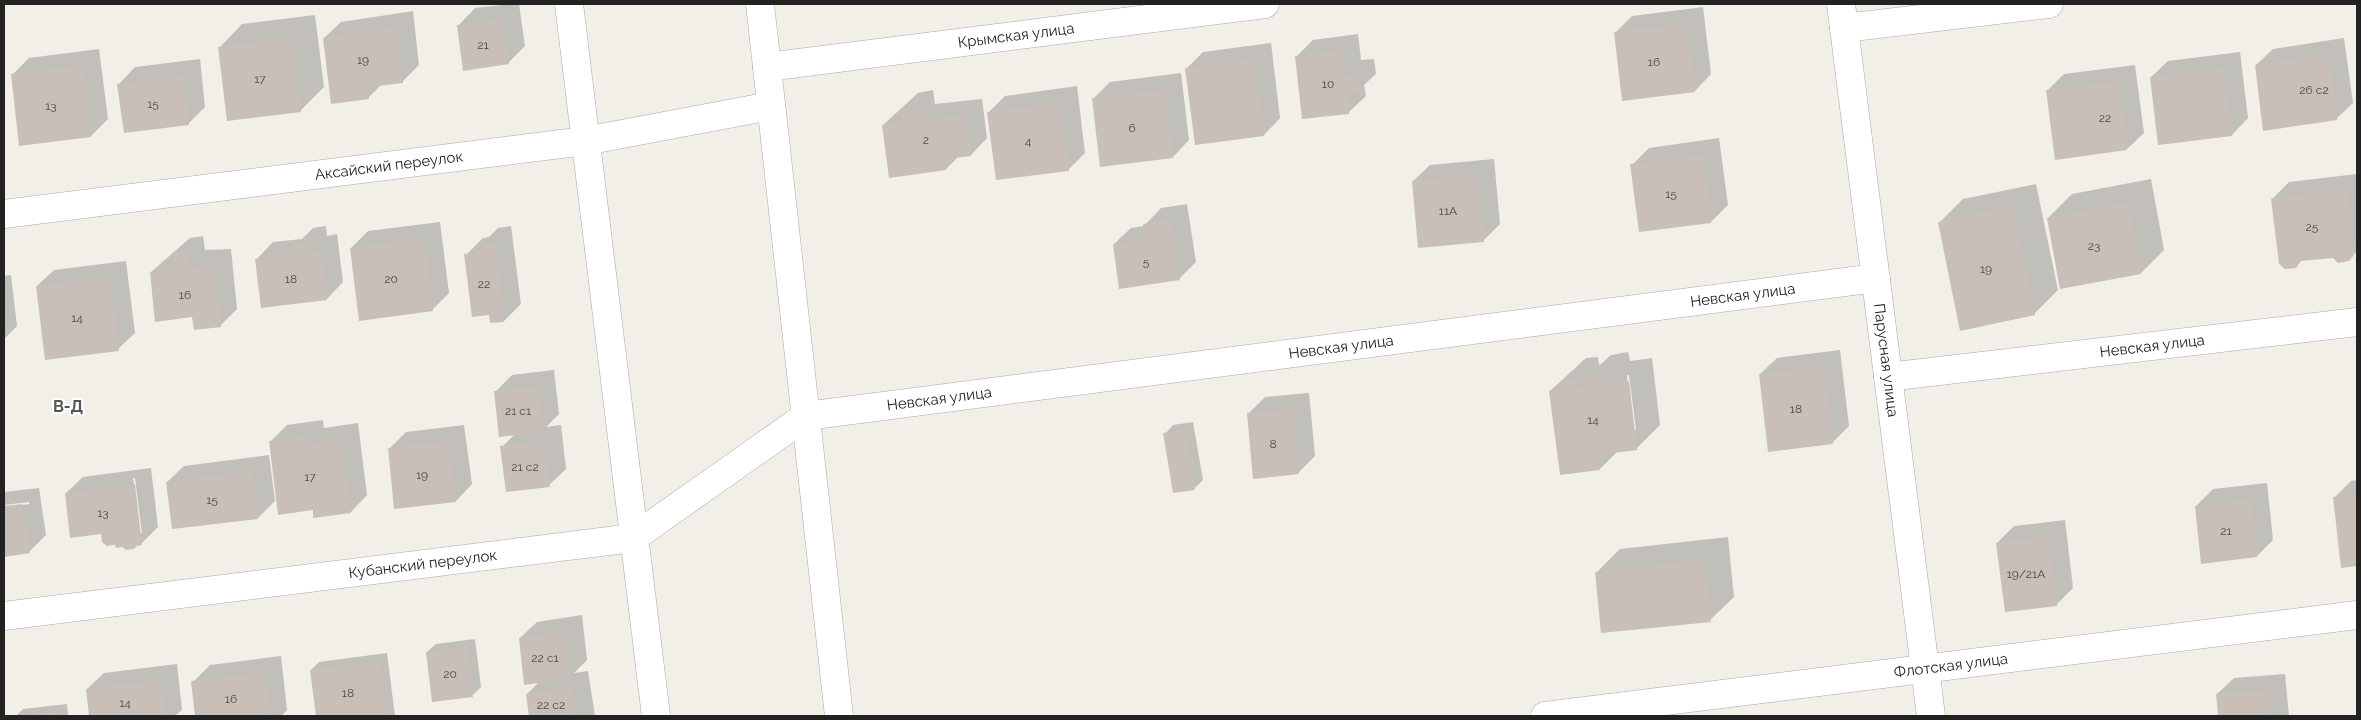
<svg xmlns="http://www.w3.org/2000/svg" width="2361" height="720" font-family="Raleway,sans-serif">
<rect width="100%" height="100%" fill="#f2efe9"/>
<g fill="#0003" fill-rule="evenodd">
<polygon points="511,4 519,4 525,46 508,63 459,25 475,8"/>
<polygon points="1703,7 1711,74 1695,91 1615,33 1632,16"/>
<polygon points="413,11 419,65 403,81 382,84 368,98 324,38 341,22"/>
<polygon points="315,15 324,87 301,110 228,120 219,48 242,24"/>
<polygon points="1358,34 1361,60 1374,59 1376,74 1364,85 1366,96 1349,112 1296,57 1313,40"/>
<polygon points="2344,38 2353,103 2336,119 2256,65 2273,49"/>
<polygon points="1271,43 1280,118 1264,135 1186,69 1203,52"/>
<polygon points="99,49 108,119 91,136 21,145 12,75 29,58"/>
<polygon points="2240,52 2248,118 2232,135 2151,77 2168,61"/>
<polygon points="200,59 205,107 188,124 119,84 135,67"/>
<polygon points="2135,65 2144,133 2127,149 2048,90 2064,74"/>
<polygon points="1181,73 1189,140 1173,157 1093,99 1110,82"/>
<polygon points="1077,86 1085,153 1069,169 989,112 1005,96"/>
<polygon points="933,90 935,104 982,99 987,138 971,155 959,156 946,169 883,125 918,93"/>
<polygon points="1719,138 1728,205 1711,222 1632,165 1649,148"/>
<polygon points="1494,159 1500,224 1483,241 1413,181 1430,165"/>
<polygon points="2357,174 2357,251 2348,260 2272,199 2289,182"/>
<polygon points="2151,179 2164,250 2141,273 2048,218 2072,194"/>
<polygon points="2036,184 2058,290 2034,314 1939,223 1963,199"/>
<polygon points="1187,204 1196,262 1179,279 1114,244 1131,228 1144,226 1161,208"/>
<polygon points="440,222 449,293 432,310 351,248 368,231"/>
<polygon points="326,226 327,236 337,234 343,282 327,299 257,259 273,242 302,239 313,228"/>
<polygon points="511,226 521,304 504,321 491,322 490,314 466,255 483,238 489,237 498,228"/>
<polygon points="203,236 205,250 231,249 237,309 220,326 193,316 151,272 190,238"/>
<polygon points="126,261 135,333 118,349 37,286 54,270"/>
<polygon points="11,275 17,326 4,339 4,276"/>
<polygon points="1840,350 1849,426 1833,442 1760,374 1777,358"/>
<path d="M1628 352 1630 361 1652 358 1660 425 1636 449 1618 451 1600 469 1550 391 1586 358 1598 357 1599 365 1601 364 1611 355ZM1627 375H1629L1636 430H1633Z"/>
<polygon points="554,370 559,414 546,427 561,425 566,469 549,485 502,447 515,434 495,392 512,375"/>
<polygon points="1309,393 1315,456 1298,473 1248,414 1265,397"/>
<polygon points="323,420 324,428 358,423 367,495 351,512 314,509 270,442 287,425"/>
<polygon points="1193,422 1203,480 1195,488 1165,434 1173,425"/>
<polygon points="464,425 472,484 456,501 389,449 406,432"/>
<polygon points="269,455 275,501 258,518 173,528 167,482 184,466"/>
<path d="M151 468 158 527 141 544 66 493 83 477ZM133 478H135L142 534 139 531Z"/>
<polygon points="2357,480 2357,565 2342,566 2334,498 2351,481"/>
<polygon points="2267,483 2273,540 2257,556 2196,506 2213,489"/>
<polygon points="39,488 46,535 29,552 4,555 4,508 29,504 29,502 4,505 4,492"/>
<polygon points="2065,520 2073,588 2057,604 1997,543 2014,526"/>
<polygon points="1728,537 1734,597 1710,620 1597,572 1620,549"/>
<polygon points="582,615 587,660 574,673 588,671 595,716 530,716 527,694 540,681 520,638 537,622"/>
<polygon points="475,639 481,687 473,695 427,652 436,644"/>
<polygon points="387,653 395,716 317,716 311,670 319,662"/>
<polygon points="281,656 287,710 281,716 196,716 193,682 210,665"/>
<polygon points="177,664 182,710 175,716 90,716 87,689 104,673"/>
<polygon points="2285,674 2289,716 2219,716 2217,694 2234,678"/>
<polygon points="67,704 68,716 16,716 23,709"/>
</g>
<g fill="#c7bfb8">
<polygon points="502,19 509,64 463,71 457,25"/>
<polygon points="1687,23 1695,92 1622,101 1614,32"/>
<polygon points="396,27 403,83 368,87 369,99 331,104 323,38"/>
<polygon points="292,37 301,112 227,121 218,47"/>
<polygon points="1342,50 1345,76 1358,75 1360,92 1347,93 1349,114 1302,119 1295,56"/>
<polygon points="2328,54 2337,120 2263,131 2255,65"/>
<polygon points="1254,59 1264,136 1195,145 1185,68"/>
<polygon points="83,65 91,137 19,146 11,74"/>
<polygon points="2223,68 2232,136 2158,145 2150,77"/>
<polygon points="183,76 189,125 124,133 117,84"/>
<polygon points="2119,81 2127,150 2055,160 2046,90"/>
<polygon points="1165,90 1173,158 1100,167 1092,98"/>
<polygon points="1061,103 1069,171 996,180 987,112"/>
<polygon points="917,107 919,120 966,115 971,156 945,159 946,170 889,178 882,125 901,123 900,109"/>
<polygon points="1703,155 1711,223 1639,232 1630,164"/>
<polygon points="1478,175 1484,242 1418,248 1412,181"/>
<polygon points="2346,189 2354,255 2349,261 2338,263 2333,258 2301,261 2296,268 2285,269 2279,264 2271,199"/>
<polygon points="2128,202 2141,274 2060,289 2047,218"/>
<polygon points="2012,206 2035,315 1960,331 1938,222"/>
<polygon points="1171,220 1180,280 1119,289 1113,244 1145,239 1143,224"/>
<polygon points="424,238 433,311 359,321 350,248"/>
<polygon points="310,242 311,252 321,251 327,300 261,308 255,259 296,253 295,244"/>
<polygon points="495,243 504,322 490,323 489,315 472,317 464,254 481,252 480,244"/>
<polygon points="187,252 189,267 214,265 221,327 194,330 192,317 155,322 150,272 173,269 172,254"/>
<polygon points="110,277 119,351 45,360 36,286"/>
<polygon points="1824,366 1833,444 1768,452 1759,374"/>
<polygon points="1605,375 1607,384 1629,381 1637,450 1597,455 1600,470 1560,475 1549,391 1562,389 1561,381 1575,380 1576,388 1587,386 1586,378"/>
<polygon points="537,386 543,432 499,437 494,391"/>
<polygon points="1293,409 1299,474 1253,479 1247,413"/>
<polygon points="1185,430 1195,490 1173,493 1163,433"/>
<polygon points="306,436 308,444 342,439 351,513 313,518 313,510 278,515 269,441"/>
<polygon points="448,441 456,502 394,509 388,448"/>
<polygon points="544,441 550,487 506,492 500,446"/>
<polygon points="252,471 258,519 172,529 166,482"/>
<polygon points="135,484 142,545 137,546 134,549 126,550 122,547 116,548 115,545 107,546 102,542 101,534 70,538 65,493"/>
<polygon points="2357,494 2357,566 2341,568 2333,497"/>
<polygon points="2250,499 2257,557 2201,564 2195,506"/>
<polygon points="23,504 30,553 4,557 4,506"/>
<polygon points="2048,536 2057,606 2005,612 1996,543"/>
<polygon points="1704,560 1711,622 1601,633 1595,572"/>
<polygon points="565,631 571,678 524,685 519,638"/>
<polygon points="467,646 473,697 432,702 426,652"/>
<polygon points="379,661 386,716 316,716 310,670"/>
<polygon points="265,672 270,716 195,716 191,681"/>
<polygon points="160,680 165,716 89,716 86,689"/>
<polygon points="572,687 576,716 529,716 526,694"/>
<polygon points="2269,690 2271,716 2218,716 2216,694"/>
<polygon points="59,711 59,716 31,716 31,715"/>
</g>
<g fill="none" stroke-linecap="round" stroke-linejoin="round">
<g stroke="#a9a9a9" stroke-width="29">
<g id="minor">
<polyline points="569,4 656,716"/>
<polyline points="760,4 839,716"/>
<path id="s1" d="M1841 4 1931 716"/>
<polyline points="1844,28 2049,4"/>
<path id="s2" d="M767 67 1265 4"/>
<path id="s3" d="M4 214 585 141 771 106"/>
<path id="s4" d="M1888 377 2357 322"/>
<path id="s5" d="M4 616 633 538 806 416 1876 278"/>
<path id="s6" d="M1545 716 2357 615"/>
</g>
</g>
<use href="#minor" stroke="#fff" stroke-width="28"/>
</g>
<g text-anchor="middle" stroke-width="4" stroke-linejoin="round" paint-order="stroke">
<g font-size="12" fill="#4b4948">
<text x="483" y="49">21</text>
<text x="363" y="64">19</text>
<text x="1654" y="66">16</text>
<text x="260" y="83">17</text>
<text x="1328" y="88">10</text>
<text x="2314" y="94">26 с2</text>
<text x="153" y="108">15</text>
<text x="51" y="110">13</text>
<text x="2105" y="122">22</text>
<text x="1132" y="132">6</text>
<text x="926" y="144">2</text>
<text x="1028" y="145">4</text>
<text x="1671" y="198">15</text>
<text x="1448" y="215">11А</text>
<text x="2312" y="231">25</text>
<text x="2094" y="250">23</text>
<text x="1146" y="266">5</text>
<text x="1986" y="273">19</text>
<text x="291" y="283">18</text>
<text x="391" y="283">20</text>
<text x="484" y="288">22</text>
<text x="185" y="299">16</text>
<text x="77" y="322">14</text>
<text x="1796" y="413">18</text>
<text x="518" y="415">21 с1</text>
<text x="1593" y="424">14</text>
<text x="1273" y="448">8</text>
<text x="525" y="471">21 с2</text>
<text x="422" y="479">19</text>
<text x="310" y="481">17</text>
<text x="212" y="504">15</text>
<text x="103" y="517">13</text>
<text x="2226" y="535">21</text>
<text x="2026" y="578">19/21А</text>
<text x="545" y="662">22 с1</text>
<text x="450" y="678">20</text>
<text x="348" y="697">18</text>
<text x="231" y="703">16</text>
<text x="125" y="707">14</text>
<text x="551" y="709">22 с2</text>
</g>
<g font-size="15" fill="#222" stroke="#fff">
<text dy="5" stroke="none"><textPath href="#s2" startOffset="251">Крымская улица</textPath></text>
<text dy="5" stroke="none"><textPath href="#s3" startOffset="388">Аксайский переулок</textPath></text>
<text dy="5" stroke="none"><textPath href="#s5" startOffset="1790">Невская улица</textPath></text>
<text dy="5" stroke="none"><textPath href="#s4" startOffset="266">Невская улица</textPath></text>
<text dy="5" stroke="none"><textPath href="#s5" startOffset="1385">Невская улица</textPath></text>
<text dy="5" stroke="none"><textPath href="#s1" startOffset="359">Парусная улица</textPath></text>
<text dy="5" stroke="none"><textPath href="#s5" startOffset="980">Невская улица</textPath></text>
<text dy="5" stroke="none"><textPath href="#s5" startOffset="422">Кубанский переулок</textPath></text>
<text dy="5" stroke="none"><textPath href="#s6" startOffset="409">Флотская улица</textPath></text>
</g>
<g font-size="16" font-weight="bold" fill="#555" stroke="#fff">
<text x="68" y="412">В-Д</text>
</g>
</g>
<rect width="2361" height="720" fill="none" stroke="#222222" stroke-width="10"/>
</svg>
